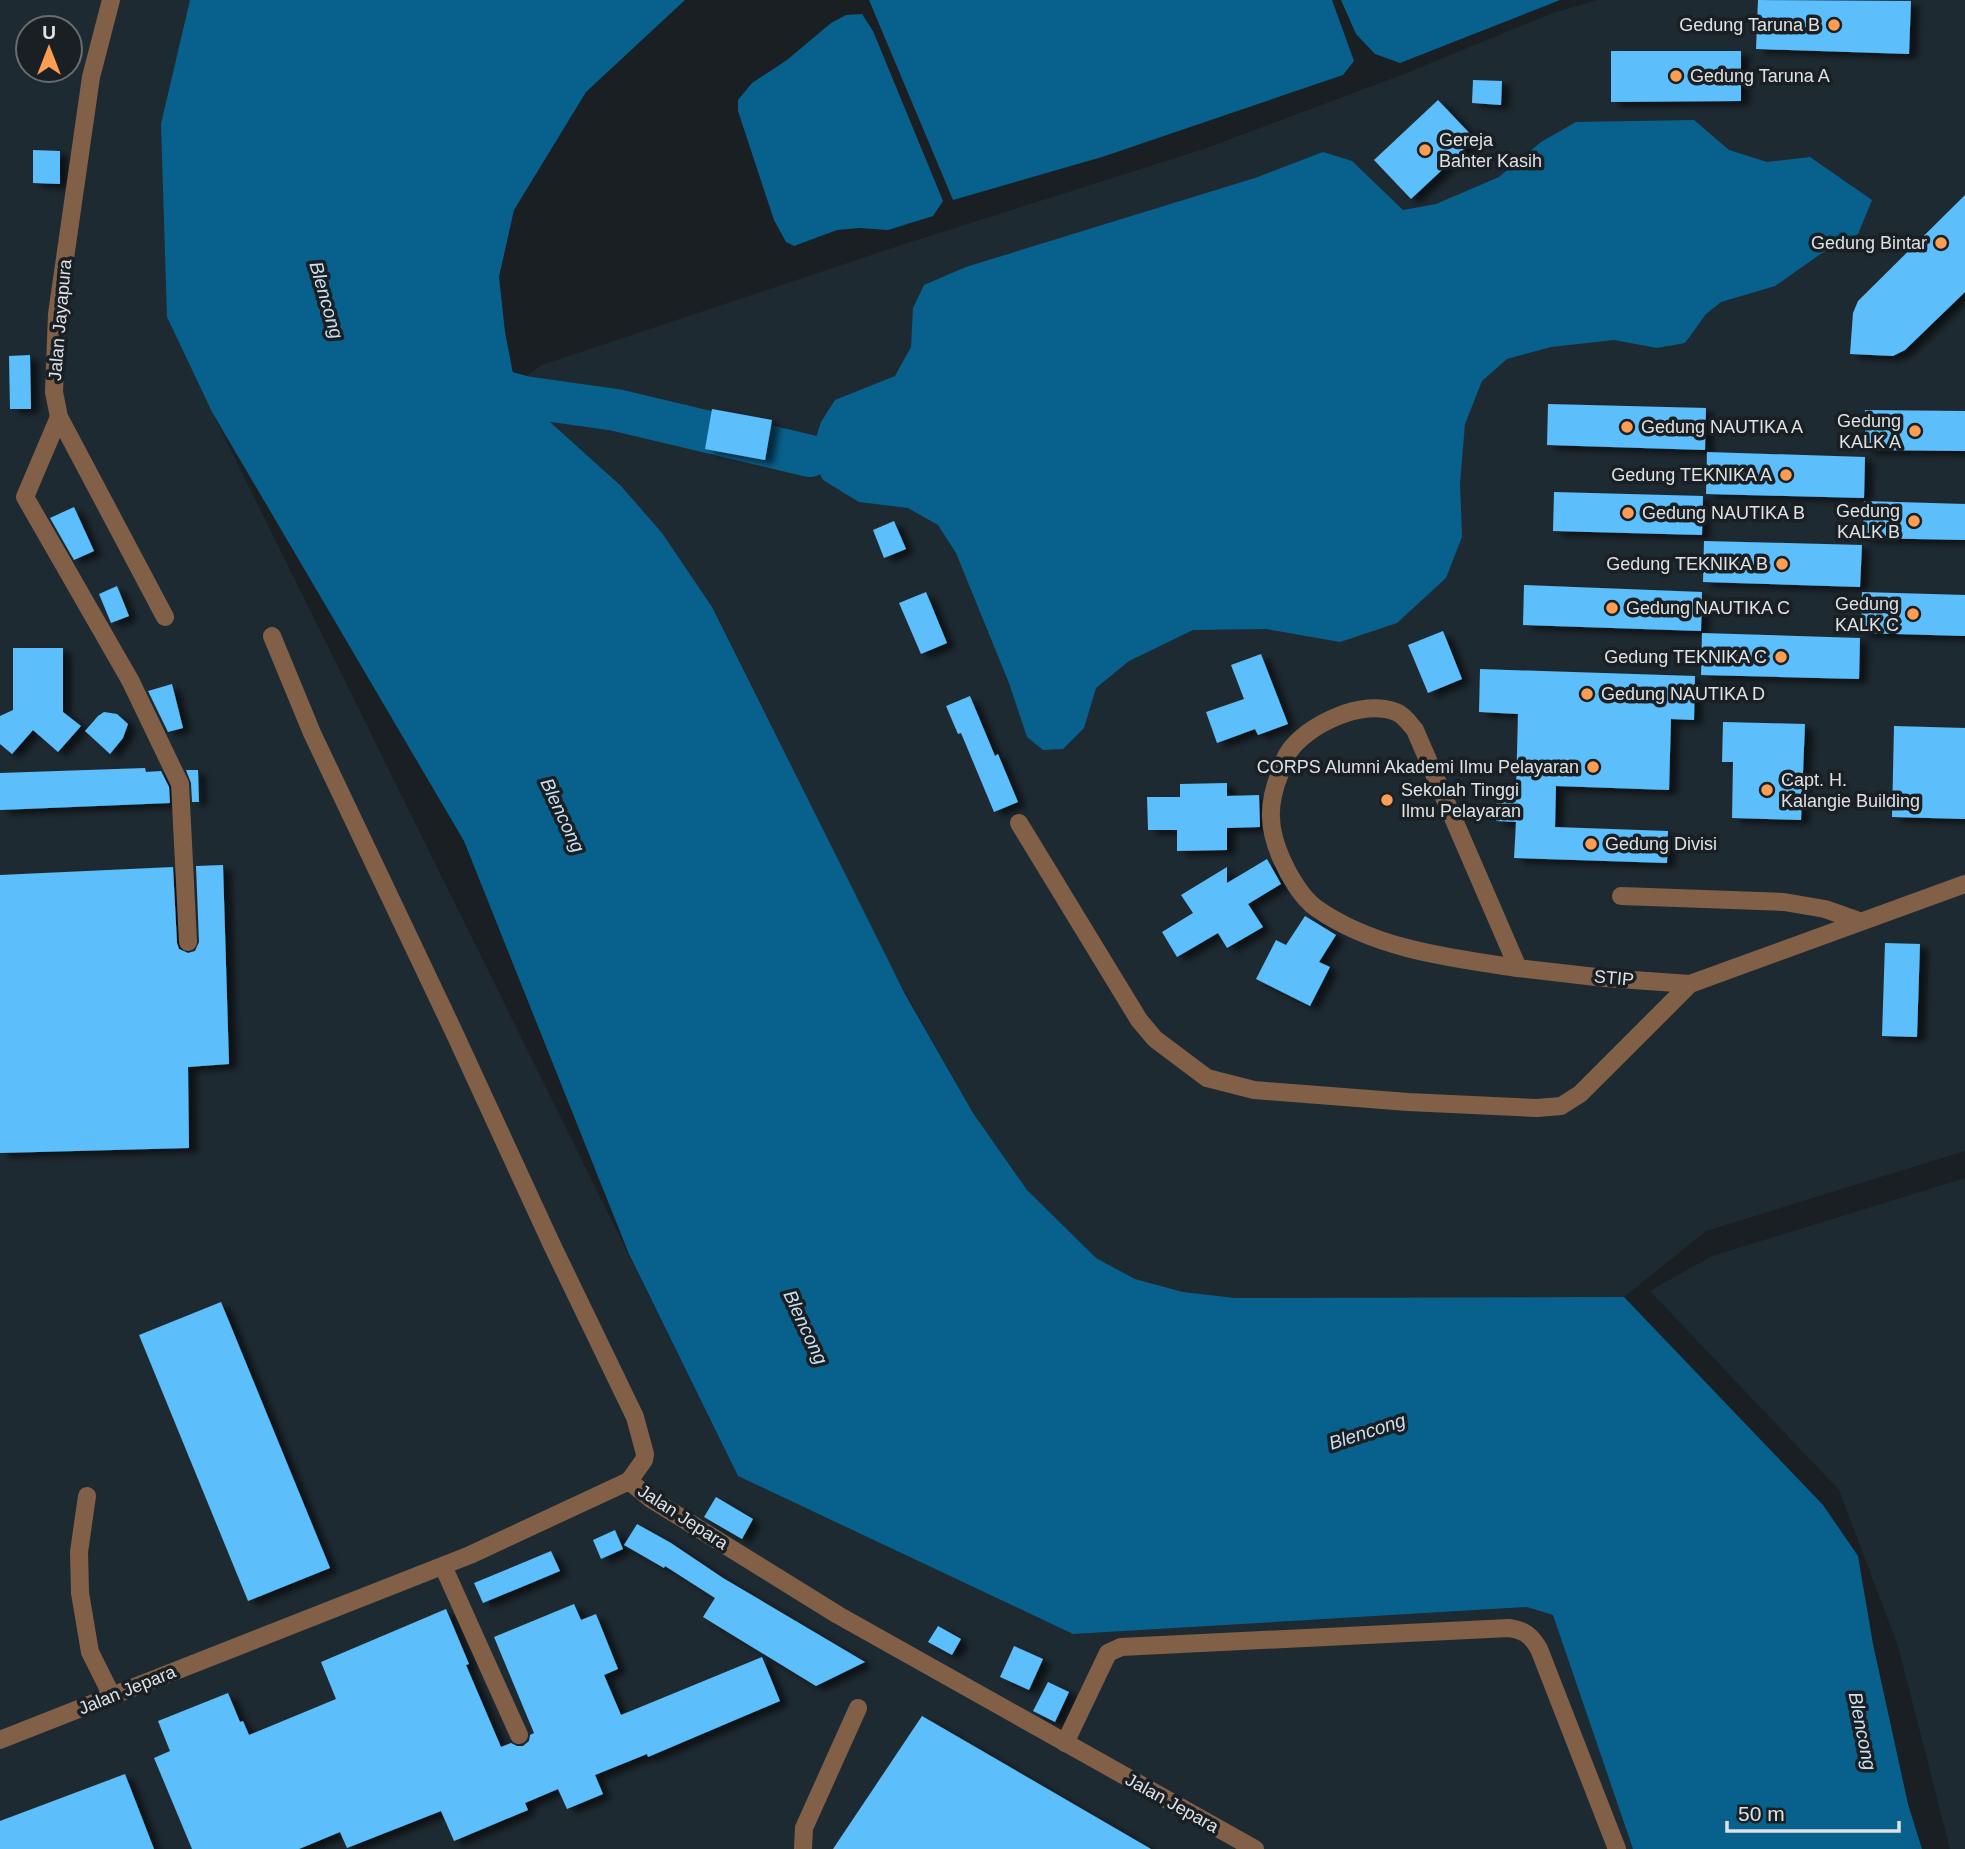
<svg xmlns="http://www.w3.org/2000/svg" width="1965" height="1849" font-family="Arial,sans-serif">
<defs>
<filter id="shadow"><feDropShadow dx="8" dy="4.5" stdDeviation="3.5" flood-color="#0009"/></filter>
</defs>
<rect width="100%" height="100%" fill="#191f23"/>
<g fill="#1e2a32" fill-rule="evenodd">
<path d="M0 0H195L167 317 212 412 738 1476 1073 1634 1527 1607 1554 1615 1633 1849H0ZM28 28H70V70H28Z"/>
<polygon points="1598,0 1965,0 1965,1151 1706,1231 1624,1297 1235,1298 1183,1292 1135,1279 1096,1258 1070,1235 1027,1190 973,1113 621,486 539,412 515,384 542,365 904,244 1204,149 1399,76 1553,13"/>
<polygon points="1965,1178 1965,1849 1950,1849 1898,1646 1839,1490 1650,1291 1712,1256"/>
</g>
<g fill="#08618d">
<polygon points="190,0 685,0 586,92 514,210 499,277 505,332 515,384 539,412 621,486 662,533 712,607 905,994 973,1113 1027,1190 1096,1258 1135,1279 1183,1292 1235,1298 1624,1297 1823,1505 1858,1556 1873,1644 1908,1804 1922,1849 1633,1849 1553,1615 1527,1607 1073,1634 738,1476 629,1254 464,841 212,412 167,317 161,124"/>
<polygon points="869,0 1332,0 1354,61 1343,75 1102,157 953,200"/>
<polygon points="1341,0 1560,0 1400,63 1375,54 1356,34"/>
<polygon points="862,14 873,31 943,201 933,216 888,230 859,228 837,230 794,246 786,242 774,220 738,111 738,100 752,83 787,60 831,23 846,15"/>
<polygon points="1694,120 1729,150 1767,162 1810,157 1872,200 1858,234 1822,253 1775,286 1721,302 1706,314 1685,343 1657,348 1614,340 1551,347 1507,359 1482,381 1465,424 1460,483 1462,537 1446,578 1397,623 1340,642 1266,629 1193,630 1129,661 1096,688 1084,728 1063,749 1043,750 1027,737 1009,683 956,553 938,525 908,508 859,502 823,480 810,456 821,422 835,400 895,376 911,347 913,308 924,285 966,267 1255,178 1323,152 1352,161 1403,210 1436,204 1499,177 1541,142 1576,122"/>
</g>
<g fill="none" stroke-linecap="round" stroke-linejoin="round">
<polyline stroke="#08618d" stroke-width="42" points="469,382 524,397 616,410 810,456"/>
</g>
<g fill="#5bbffc" filter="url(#shadow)">
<polygon points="1758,0 1911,1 1909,54 1756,49"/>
<polygon points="1611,51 1741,51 1741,101 1611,102"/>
<polygon points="1473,80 1502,81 1501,105 1472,103"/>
<polygon points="1438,100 1475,139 1411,199 1374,160"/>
<polygon points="33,150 60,151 60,184 33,183"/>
<polygon points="1965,195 1965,292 1905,350 1893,356 1850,354 1853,313 1858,301"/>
<polygon points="30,355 31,409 10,409 9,356"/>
<polygon points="1548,404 1706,408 1705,450 1547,445"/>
<polygon points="712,409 772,420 765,460 705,449"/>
<polygon points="1865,410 1965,411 1965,451 1865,450"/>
<polygon points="1707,452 1865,457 1864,498 1706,494"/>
<polygon points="1554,492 1703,496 1702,535 1553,531"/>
<polygon points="1864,501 1965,504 1965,540 1863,538"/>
<polygon points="74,507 94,551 74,560 50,518"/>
<polygon points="894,521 906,549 884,558 873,530"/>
<polygon points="1704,541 1862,545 1860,587 1703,582"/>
<polygon points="1524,585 1702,592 1701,631 1523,625"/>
<polygon points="117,586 129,616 111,623 99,594"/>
<polygon points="926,592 947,643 921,654 899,603"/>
<polygon points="1862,592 1965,595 1965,636 1861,633"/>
<polygon points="1443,631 1462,679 1428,693 1408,645"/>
<polygon points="1702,633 1860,638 1859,679 1701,675"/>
<polygon points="13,648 63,648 63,712 81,726 58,752 33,730 12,754 0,744 0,716 13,710"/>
<polygon points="1261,654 1288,724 1258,735 1255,729 1217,743 1206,712 1244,699 1231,665"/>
<polygon points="1480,669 1695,676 1694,720 1671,719 1669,790 1556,786 1555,827 1668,831 1667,863 1514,858 1516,822 1496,821 1497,791 1516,791 1518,714 1479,712"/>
<polygon points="172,684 183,728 168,732 148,691"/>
<polygon points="970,696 995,756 998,754 1018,802 994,812 961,733 958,734 946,706"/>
<polygon points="104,712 117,714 128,724 123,738 110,754 85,731 98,716"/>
<polygon points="1723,722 1805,724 1801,820 1732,818 1733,762 1722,762"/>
<polygon points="1894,726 1965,728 1965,819 1892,817"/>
<polygon points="145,768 146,772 161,771 169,787 170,803 0,810 0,773"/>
<polygon points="186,770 198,770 199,802 192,802 191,783"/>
<polygon points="1227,783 1227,796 1259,795 1260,827 1227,828 1227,850 1177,851 1177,830 1148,830 1147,797 1180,797 1180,784"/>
<polygon points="1267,859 1281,884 1248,904 1263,927 1227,948 1218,933 1177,957 1162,932 1193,913 1181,895 1227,867 1227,883"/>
<polygon points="223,865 229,1064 188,1067 189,1148 0,1153 0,875 173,867 177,943 179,949 188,953 195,951 199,942 196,866"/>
<polygon points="1305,916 1336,935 1319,962 1330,967 1310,1006 1256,979 1276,940 1286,945"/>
<polygon points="1885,943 1920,944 1917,1037 1882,1036"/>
<polygon points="221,1302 330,1568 248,1601 139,1335"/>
<polygon points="716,1497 753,1519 742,1539 704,1517"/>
<polygon points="637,1524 671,1543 723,1578 865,1662 816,1686 703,1617 715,1598 665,1566 664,1568 624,1545"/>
<polygon points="615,1530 623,1549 601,1559 593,1540"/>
<polygon points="551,1551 560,1571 483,1603 474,1583"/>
<polygon points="574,1604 581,1620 596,1614 618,1669 604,1675 621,1715 762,1657 780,1701 648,1757 647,1754 595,1775 603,1794 567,1809 558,1789 525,1803 528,1810 454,1841 441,1811 347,1848 340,1832 299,1849 192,1849 154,1758 170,1751 158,1721 228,1693 240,1722 243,1721 249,1735 336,1699 321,1662 446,1609 469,1664 466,1665 501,1747 511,1743 517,1746 523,1746 529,1741 530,1735 534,1733 494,1637"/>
<polygon points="938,1626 961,1639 952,1655 928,1642"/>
<polygon points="1014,1646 1043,1659 1029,1690 1000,1677"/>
<polygon points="1048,1682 1069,1692 1055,1722 1033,1711"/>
<polygon points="922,1716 1151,1849 833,1849"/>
<polygon points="125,1774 154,1849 0,1849 0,1821"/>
</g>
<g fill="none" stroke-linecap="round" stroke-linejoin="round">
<g stroke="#826048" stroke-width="18">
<polyline points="111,0 91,77 57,314 54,392 59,417 165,617"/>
<polyline points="59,417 25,497 130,680 180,784 188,942"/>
<polyline points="272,636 312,733 453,1030 552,1245 635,1417 645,1454 644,1460 629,1481"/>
<polyline points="1019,823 1139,1020 1155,1039 1207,1078 1254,1090 1408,1102 1537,1108 1561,1106 1580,1094 1690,984"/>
<polyline points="1621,896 1784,902 1825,909 1859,921"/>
<path d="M1518 968C1450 958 1374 949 1316 908 1302 898 1289 876 1282 860 1268 829 1267 805 1280 773 1282 767 1284 759 1288 753 1306 725 1363 698 1396 712 1404 715 1410 724 1415 730L1518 968 1605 978 1690 984 1965 884"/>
<polyline points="87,1496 79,1552 80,1593 90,1652 112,1696"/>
<polyline points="443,1566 519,1735"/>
<polyline points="0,1740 470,1555 629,1481 651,1499 838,1615 1255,1849"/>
<path d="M1065 1743 1108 1653 1121 1647 1509 1628C1524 1630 1531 1635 1539 1649L1617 1849"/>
<polyline points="803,1849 804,1828 858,1708"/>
</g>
</g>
<g fill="#fc9d54" stroke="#191f23" stroke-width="2.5">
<circle cx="1834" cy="25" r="7"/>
<circle cx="1676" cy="76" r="7"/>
<circle cx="1425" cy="150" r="7"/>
<circle cx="1941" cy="243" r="7"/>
<circle cx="1627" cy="427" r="7"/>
<circle cx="1915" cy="431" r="7"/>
<circle cx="1786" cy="475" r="7"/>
<circle cx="1628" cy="513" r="7"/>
<circle cx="1914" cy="521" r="7"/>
<circle cx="1782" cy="564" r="7"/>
<circle cx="1612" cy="608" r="7"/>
<circle cx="1913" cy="614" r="7"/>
<circle cx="1781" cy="657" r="7"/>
<circle cx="1587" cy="694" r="7"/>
<circle cx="1593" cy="767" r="7"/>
<circle cx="1767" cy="790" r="7"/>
<circle cx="1387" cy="800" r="7"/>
<circle cx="1591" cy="844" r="7"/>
</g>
<g text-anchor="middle" stroke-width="7" stroke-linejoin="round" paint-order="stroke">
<g font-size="18" fill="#dee2e5" stroke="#191f23" text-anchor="end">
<text x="1820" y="31">Gedung Taruna B</text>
<text x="1690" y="82" text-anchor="start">Gedung Taruna A</text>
<text x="1439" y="146" text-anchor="start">Gereja<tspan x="1439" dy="21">Bahter Kasih</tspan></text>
<text x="1927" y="249">Gedung Bintar</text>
<text x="1901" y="427">Gedung<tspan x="1901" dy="21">KALK A</tspan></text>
<text x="1641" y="433" text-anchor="start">Gedung NAUTIKA A</text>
<text x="1772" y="481">Gedung TEKNIKA A</text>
<text x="1900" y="517">Gedung<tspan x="1900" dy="21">KALK B</tspan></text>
<text x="1642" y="519" text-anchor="start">Gedung NAUTIKA B</text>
<text x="1768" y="570">Gedung TEKNIKA B</text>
<text x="1899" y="610">Gedung<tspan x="1899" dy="21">KALK C</tspan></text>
<text x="1626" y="614" text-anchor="start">Gedung NAUTIKA C</text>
<text x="1767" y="663">Gedung TEKNIKA C</text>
<text x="1601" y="700" text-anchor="start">Gedung NAUTIKA D</text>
<text x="1579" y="773">CORPS Alumni Akademi Ilmu Pelayaran</text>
<text x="1781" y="786" text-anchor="start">Capt. H.<tspan x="1781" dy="21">Kalangie Building</tspan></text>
<text x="1401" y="796" text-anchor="start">Sekolah Tinggi<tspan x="1401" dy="21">Ilmu Pelayaran</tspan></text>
<text x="1605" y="850" text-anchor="start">Gedung Divisi</text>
</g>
<g font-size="18" fill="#dee2e5" stroke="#191f23">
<text transform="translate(60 320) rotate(-85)" y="6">Jalan Jayapura</text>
<text transform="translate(1614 978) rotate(5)" y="6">STIP</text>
<text transform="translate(683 1517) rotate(33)" y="6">Jalan Jepara</text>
<text transform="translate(127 1690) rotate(-22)" y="6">Jalan Jepara</text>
<text transform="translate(1172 1803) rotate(29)" y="6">Jalan Jepara</text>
</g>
<g font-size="19" font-style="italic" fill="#cadfef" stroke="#191f23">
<text transform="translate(327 300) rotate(74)" y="7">Blencong</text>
<text transform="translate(563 815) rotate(65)" y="7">Blencong</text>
<text transform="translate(806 1327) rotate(65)" y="7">Blencong</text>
<text transform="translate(1367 1431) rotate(-18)" y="7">Blencong</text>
<text transform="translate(1863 1731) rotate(79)" y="7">Blencong</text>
</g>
</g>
<g transform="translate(49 49)"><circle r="33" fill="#191f23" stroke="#686d71" stroke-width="2"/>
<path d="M0-5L12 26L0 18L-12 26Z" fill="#fc9d54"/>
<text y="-10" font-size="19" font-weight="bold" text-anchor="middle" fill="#dee2e5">U</text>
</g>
<path d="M1727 1821v10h172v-10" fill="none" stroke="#dee2e5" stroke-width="3.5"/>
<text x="1738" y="1821" font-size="21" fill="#dee2e5" stroke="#191f23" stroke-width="5" paint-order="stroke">50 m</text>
</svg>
